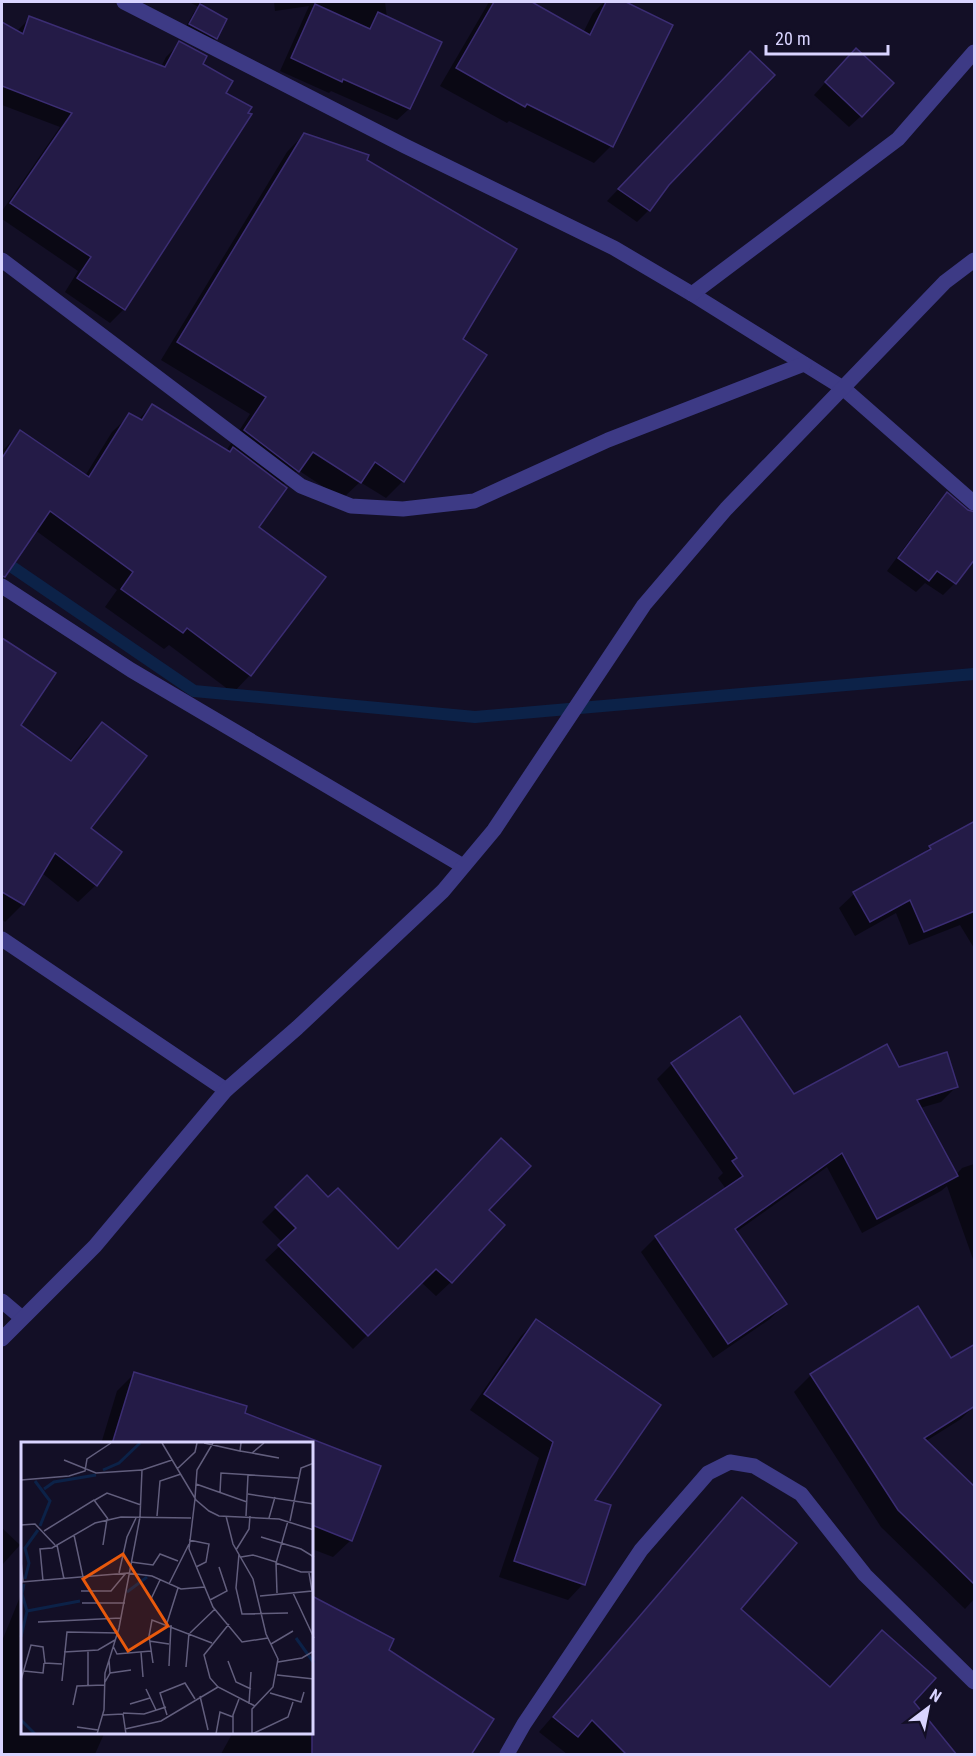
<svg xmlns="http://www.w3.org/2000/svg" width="976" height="1756" font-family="'Roboto Condensed',sans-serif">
<rect width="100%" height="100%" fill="#130f26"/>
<g fill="#0007">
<polygon points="189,2 204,2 200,6 216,38 210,43 184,30 194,12 199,7"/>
<polygon points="274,2 385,2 387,18 440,42 409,109 397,120 331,91 329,93 280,71 309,6 275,11"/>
<polygon points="489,2 529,2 583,33 593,13 604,2 622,2 671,26 611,146 594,163 509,121 507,123 440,86"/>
<polygon points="30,18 161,67 166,57 180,43 201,64 124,309 110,323 65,292 78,271 2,219 2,211 60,127 2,105 2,24 16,32"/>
<polygon points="844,62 861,116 849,127 814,95"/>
<polygon points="738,65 668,184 649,210 637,222 607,201"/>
<polygon points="304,134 366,160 461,339 403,481 386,498 360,482 342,499 298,470 282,486 257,527 324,577 250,675 233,693 169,645 164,649 105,607 117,590 35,530 16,558 2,573 2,451 21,432 85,476 112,432 130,415 138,420 152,405 226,451 250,414 161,360 287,152"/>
<polygon points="947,494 974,556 955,583 943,595 925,583 916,592 887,571 935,506"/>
<polygon points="2,640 53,674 19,725 69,761 84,741 102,724 89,829 96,885 78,902 42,873 23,904 5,922 2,919"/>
<polygon points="974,823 974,948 960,925 909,945 896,913 855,936 839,908 854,894 920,857 930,847"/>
<polygon points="672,1064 794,1096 899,1069 956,1087 941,1102 920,1108 956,1175 962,1168 974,1164 974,1262 947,1186 941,1191 862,1233 827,1167 736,1232 785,1304 770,1319 713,1358 641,1252 656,1237 726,1189 718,1178 723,1173 657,1079"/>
<polygon points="307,1177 328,1199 397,1250 487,1210 451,1282 436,1296 421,1282 353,1349 265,1260 283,1243 262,1222"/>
<polygon points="536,1321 592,1500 583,1584 568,1600 499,1577 539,1458 470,1410 521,1336"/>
<polygon points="950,1360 974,1406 961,1419 926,1441 974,1489 974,1599 965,1609 881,1527 794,1392 811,1375"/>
<polygon points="134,1374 379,1467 351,1540 333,1557 312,1549 312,1444 101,1444 117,1391"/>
<polygon points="742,1499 739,1610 830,1688 912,1702 955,1754 567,1754 539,1732"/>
<polygon points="2,1528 20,1545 2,1565"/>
<polygon points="22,1592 22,1734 104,1734 95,1754 2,1754 2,1641"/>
<polygon points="312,1598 387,1651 469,1754 221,1754 232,1734 312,1734"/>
</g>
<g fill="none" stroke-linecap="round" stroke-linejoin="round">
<polyline stroke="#0c2248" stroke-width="12" points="2,560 194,691 475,717 974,674"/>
</g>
<g fill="#241b47" stroke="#3b2d73" stroke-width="1.5">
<polygon points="494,2 532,2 590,35 606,2 626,2 673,25 613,147 527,104 525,107 456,68"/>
<polygon points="200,4 227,19 217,39 189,24"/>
<polygon points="315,4 370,29 378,12 442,42 410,109 343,79 342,82 291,58"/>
<polygon points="29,16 165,67 179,41 207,56 203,64 233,81 226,93 252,107 248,113 252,114 125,310 77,278 91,257 10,203 72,113 2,86 2,22 23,34"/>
<polygon points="856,48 894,83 862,117 825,82"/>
<polygon points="750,51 775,75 669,185 650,211 618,189"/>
<polygon points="304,133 369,155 367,160 517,249 463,339 487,355 404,482 375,462 361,483 313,452 299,472 244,430 266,397 177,342"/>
<polygon points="152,404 230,452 233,447 287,488 259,527 326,577 251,676 187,628 183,633 121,589 133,572 50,511 5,577 2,576 2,458 20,430 89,477 129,413 142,420"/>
<polygon points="947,492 968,510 975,512 975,559 956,584 937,571 929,581 898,558"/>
<polygon points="2,638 56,673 21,725 71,761 102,722 147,756 91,828 122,852 97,886 55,853 24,905 2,892"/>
<polygon points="975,821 975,911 924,932 910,900 870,922 853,892 931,849 929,846"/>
<polygon points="740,1016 794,1094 887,1044 899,1067 947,1052 958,1087 917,1100 958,1176 877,1219 842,1153 735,1229 787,1304 728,1344 655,1236 743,1176 732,1161 737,1158 671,1063"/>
<polygon points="501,1138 531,1166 489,1210 505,1225 452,1283 436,1269 368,1336 278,1245 296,1228 275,1207 307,1175 328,1197 338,1188 398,1249"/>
<polygon points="918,1306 951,1358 975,1344 975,1406 924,1438 975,1487 975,1585 898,1510 810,1374"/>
<polygon points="536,1319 661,1405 595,1500 611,1505 585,1585 514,1561 553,1442 484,1394"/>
<polygon points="134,1372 247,1406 245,1413 381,1466 352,1541 312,1525 312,1444 112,1444"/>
<polygon points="742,1497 797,1543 741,1609 830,1687 882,1630 936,1678 914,1702 957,1755 627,1755 592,1720 578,1737 553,1717"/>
<polygon points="312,1596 394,1639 389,1650 494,1719 471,1755 312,1755"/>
</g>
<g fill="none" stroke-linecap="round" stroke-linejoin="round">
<g stroke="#3d3a85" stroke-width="15">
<polyline points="124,2 405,146 614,248 692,294 843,388 974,503"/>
<polyline points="2,260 301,486 351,506 403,509 474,501 608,440 804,364"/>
<polyline points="692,294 898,139 974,52"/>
<polyline points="2,586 131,670 463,866"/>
<polyline points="2,939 226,1090"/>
<polyline points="2,1301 22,1318"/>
<polyline points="2,1339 95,1246 226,1090 297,1028 443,891 494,830 644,605 726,509 945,282 974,260"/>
<polyline points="507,1754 524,1724 641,1550 708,1473 730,1462 754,1466 801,1494 865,1575 974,1682"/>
</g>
</g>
<g transform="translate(21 1442)">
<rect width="292" height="292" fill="#130f26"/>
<path fill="none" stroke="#0c2248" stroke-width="3" d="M82 28 98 21 119 1M14 39 29 59 19 84M23 47 33 40 75 33M4 137 8 121 4 106 17 88M106 150 126 135M6 169 59 159M0 195 6 169 1 152 3 142M275 196 293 221M0 278 14 292"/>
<path fill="none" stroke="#625e7d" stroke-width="1.5" d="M141 1 175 58 188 69 198 74 258 77 293 88M183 1 219 9 220 1M219 9 231 11 243 1M231 11 258 16M43 18 75 31 121 28M156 27 174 10 176 1M0 38 48 34 64 29 66 17 90 1M175 42 226 60M199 50 200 31 277 36M227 52 293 62M174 56 176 28 192 1M174 57 168 107 192 165 221 200 247 196M74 58 86 51 120 63M136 74 139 39 160 32M205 74 212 102 232 137 245 192 257 217 252 245 231 267V292M225 74 227 33M248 76 254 55M269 79 280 26 293 21M0 83 14 82 34 103M23 89 73 58 87 77M53 93 62 135M240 95 280 107 293 115M168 98 188 102 185 120 175 125M36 103 43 137M82 103 86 77M215 108 228 87 229 74M218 112 215 146 221 172 267 171M220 115 232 113 255 120M0 119 2 139M110 120 132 123 139 112 157 119M255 121 280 130H293M98 131 106 95 115 76M22 139 19 107 31 106 74 81 100 75 170 76M0 140 107 131 131 134 160 147 184 145M148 142 168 102M60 149H90L105 131M256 151 255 121 267 79M272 151 293 196M239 154 291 149 288 131M130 157 139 138M189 158 206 149 198 125M61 161H104M17 180 100 176M146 181 157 146M208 182 183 213 189 236 197 245 234 264M169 191 194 167M128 199 148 202M250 202 272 189M92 204 96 212 130 209M67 209V243M43 210 77 208 94 198M120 210 122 235M207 219 215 240 230 247M257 220 281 216 293 209M132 221 128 194 131 178 191 201M148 224 150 183M165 225 168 191M3 229 22 231 23 221M89 231 110 228M256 233 293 237M0 238 10 203 22 205 24 221 41 222M41 239 46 190 97 191M84 240 89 231 88 218M125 247 135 268M249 251 280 260 283 250M179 254 187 288M109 262 129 256M228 262 230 230M52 263 56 244 83 243M102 271 123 272 145 265M82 273 102 272 105 292M146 273 139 251 164 241 174 257M56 285 77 288M104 287 140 279 197 245M76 292 83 268 84 231 98 186 119 75 121 28 151 18M195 292 199 270 212 275M212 292V273L218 257M231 292 267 275 272 260"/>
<path fill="#e8590c" fill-opacity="0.15" stroke="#e8590c" stroke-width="3" d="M102 112 147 184 107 209 62 137Z"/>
<rect width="292" height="292" fill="none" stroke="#d9d4ff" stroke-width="3"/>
</g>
<rect width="976" height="1756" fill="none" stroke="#d9d4ff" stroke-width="6"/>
<g transform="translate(928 1708) rotate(32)" stroke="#130f26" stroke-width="4.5" paint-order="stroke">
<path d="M0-4.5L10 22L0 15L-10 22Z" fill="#d9d4ff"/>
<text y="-9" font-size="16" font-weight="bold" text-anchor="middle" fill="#d9d4ff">N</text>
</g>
<path d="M766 45v9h122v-9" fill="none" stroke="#d9d4ff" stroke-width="3"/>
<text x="775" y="45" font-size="18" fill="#d9d4ff" stroke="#130f26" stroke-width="4.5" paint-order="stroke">20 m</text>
</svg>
